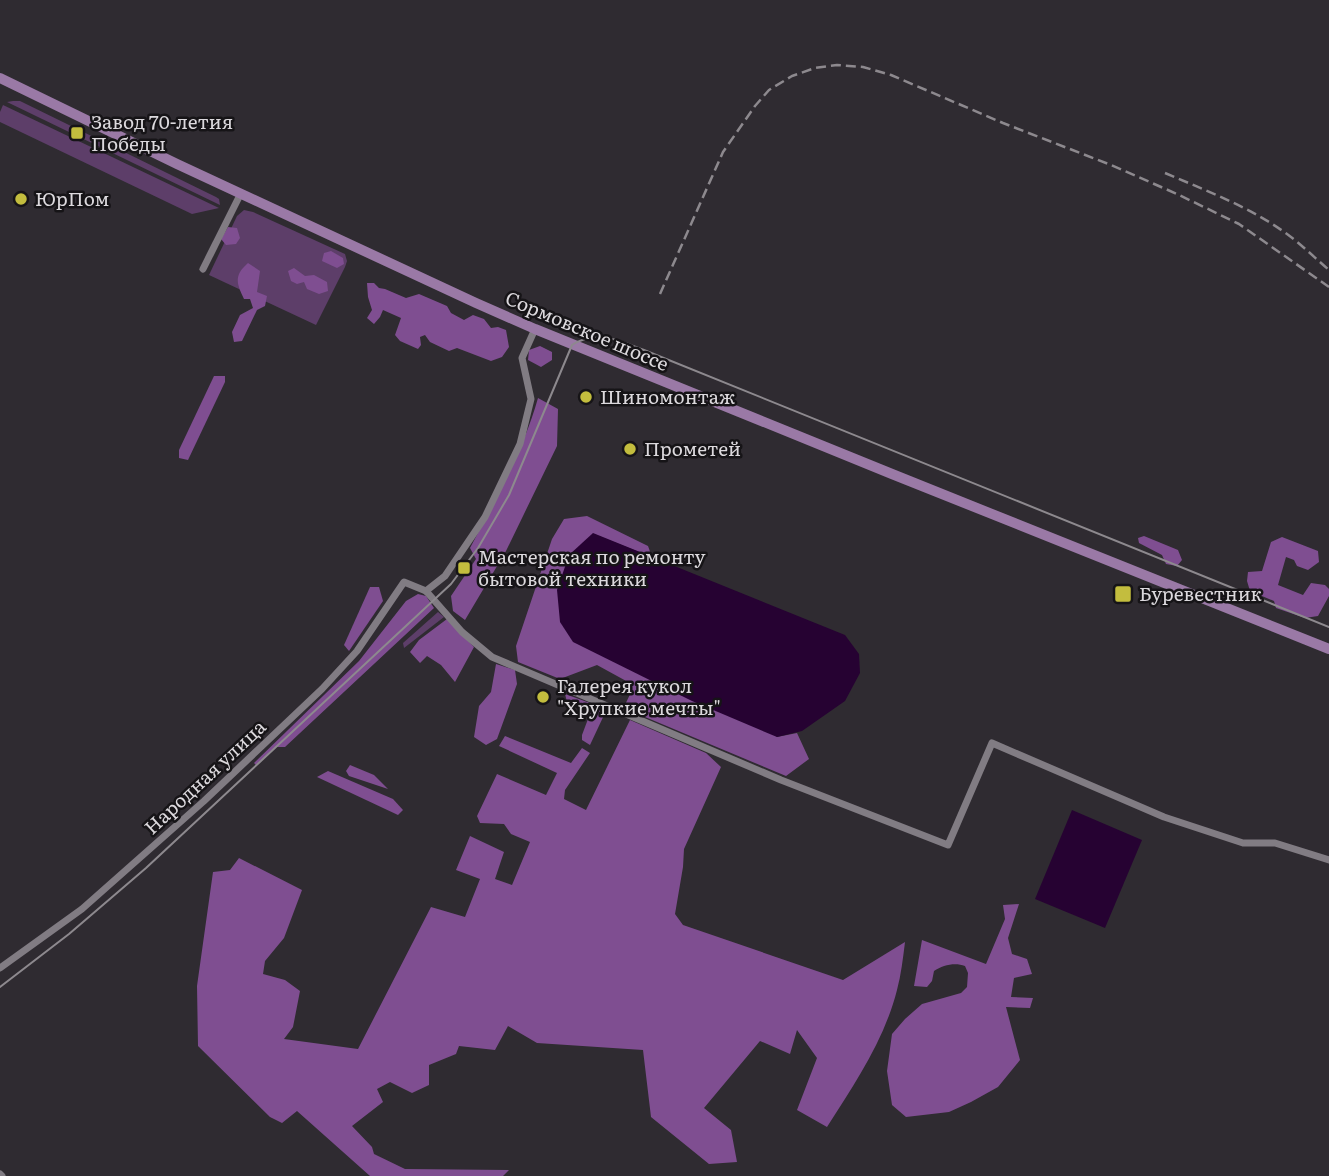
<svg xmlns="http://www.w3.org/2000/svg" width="1329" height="1176" font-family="Literata,serif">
<rect width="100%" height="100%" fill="#2f2b31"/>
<g fill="#5d3e69">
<polygon points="13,101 20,101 216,197 219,199 220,205 7,102"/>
<polygon points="3,105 219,208 192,214 0,122 0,112"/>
<polygon points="244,210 253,212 345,254 347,261 345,267 316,325 209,275 237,216"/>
<polygon points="438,612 444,617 404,648 403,643"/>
</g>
<g fill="#7f4e91">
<polygon points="228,227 237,228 240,238 236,244 226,245 221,239"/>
<polygon points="331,251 343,258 344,264 337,268 322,261 324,253"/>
<path d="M248 263 260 271 257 292 267 296 265 306 257 310 242 341 234 342 232 332 240 315 253 308 250 299H244C237 284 233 276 248 263Z"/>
<polygon points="294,268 305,276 314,275 327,282 328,291 319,294 307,289 304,282 297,284 291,281 288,271"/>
<polygon points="367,283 374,283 379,288 385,289 406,298 419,294 447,306 451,313 464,320 473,315 484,319 491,328 498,327 506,330 509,347 502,357 491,361 457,348 449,351 430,342 425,335 420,337 421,345 418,349 400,341 395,335 401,318 383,310 380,317 374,324 367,318 372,310 368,297"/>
<polygon points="540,346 552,352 552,360 541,367 528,360 529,350"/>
<polygon points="214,376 225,376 225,382 188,460 179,458 179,450"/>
<path d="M538 398 558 409 557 446 506 551 465 620 453 611 451 596 476 559 470 548C496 499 523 451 538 398Z"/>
<polygon points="587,516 648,546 652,557 593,534 777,737 797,733 809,759 786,776 626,709 625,705 631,692 628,682 597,665 560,679 518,662 516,646 552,539 564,519"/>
<polygon points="1144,536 1178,550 1182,560 1177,566 1166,564 1162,555 1139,543 1138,538"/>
<polygon points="1282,537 1318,551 1319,562 1308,570 1297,566 1294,560 1286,557 1278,585 1303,595 1311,583 1325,585 1329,589 1329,596 1318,616 1305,618 1276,608 1274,601 1250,591 1247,581 1248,572 1262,571 1271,542"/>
<polygon points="370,587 379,587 383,601 349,651 344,645"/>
<polygon points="418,594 426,596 434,608 285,747 276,747 256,765 254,763 359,661 406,601"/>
<polygon points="447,619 474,647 455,682 441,665 427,656 420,663 410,652 419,640"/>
<polygon points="496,664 515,670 517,684 497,739 486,745 474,737 479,706 491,692"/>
<polygon points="565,694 601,707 605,713 590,745 582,740 582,735 591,711 567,702"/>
<path d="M630 720 706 753 721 767 684 849 683 867 675 914 683 925 843 980 905 942C903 958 901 975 897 990 884 1041 855 1083 827 1127L797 1110 817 1058 797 1030 790 1054 760 1041 704 1108 731 1130 737 1162 709 1164 651 1117 643 1050 537 1043 508 1026 495 1050 459 1046 456 1054 429 1065V1085L412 1093 390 1082 377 1089 383 1102 352 1126 372 1147 374 1154 405 1169 509 1170 503 1176H370L297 1111 282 1123 270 1117 198 1046 197 986 213 872 230 870 239 858 302 890 284 938 265 961 263 974 285 980 300 991 293 1027 284 1039 358 1049 431 907 465 917 480 879 456 870 470 836 504 852 495 879 512 885 530 842 511 834 504 824 480 823 477 816 497 774 546 795 557 773 499 746 505 736 571 763 582 748 590 753 565 790 564 799 586 810Z"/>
<polygon points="350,765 374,775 388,789 349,776 346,771"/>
<polygon points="328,771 393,799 403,810 398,815 317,777"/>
<path d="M1019 904 1008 938 1012 954 1027 959 1032 974 1014 978 1011 997 1033 998 1030 1008 1006 1007 1020 1060 998 1087 971 1102 949 1112 906 1117 892 1105 887 1071 892 1034 905 1019 922 1004 961 993 967 987 968 973 965 966C955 962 943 965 934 971L932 981 927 987 914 986 922 940 986 964 1005 919 1003 905Z"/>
</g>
<g fill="#260232">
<polygon points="593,533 845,635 859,654 860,673 845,701 802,731 777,737 692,701 573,642 560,622 557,590 569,555"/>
<polygon points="1072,810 1142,840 1105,928 1035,899"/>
</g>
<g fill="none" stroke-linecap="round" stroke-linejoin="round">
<g stroke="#817c83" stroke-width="7">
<polyline points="203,269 241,193"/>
<polyline points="426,591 445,576 485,517 520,444 531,399 522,358 535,329"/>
<polyline points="0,968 82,909 204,801 322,689 357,651 404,582 426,591 462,632 492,657 781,780 948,845 992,743 1164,817 1243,843 1275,843 1329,860"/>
<polyline points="0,1174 2,1176"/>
</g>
<polyline stroke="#9a79a6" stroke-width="10" points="0,78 177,164 476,303 535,329 892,474 1329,649"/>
<path stroke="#8d898e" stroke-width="2" d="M0 987 69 934 146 868 451 584 478 548 509 495 572 345C596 329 620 341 644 350L1329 627"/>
<g stroke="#8d898e" stroke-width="2.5" stroke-dasharray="10 5" stroke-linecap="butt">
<path d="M1165 173C1207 191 1250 207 1287 234 1302 245 1315 258 1329 270"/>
<polyline points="660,294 723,152 755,106 769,90 792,76 815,68 837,65 863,67 891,75 1003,123 1111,165 1177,194 1239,224 1329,287"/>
</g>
</g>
<g fill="#c3bd3e" stroke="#161417" stroke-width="2.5">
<rect x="70" y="126" width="14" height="14" rx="3.5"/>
<circle cx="21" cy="199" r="7"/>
<circle cx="586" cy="397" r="7"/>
<circle cx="630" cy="449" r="7"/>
<rect x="457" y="561" width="14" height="14" rx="3.5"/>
<rect x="1114" y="585" width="18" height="18" rx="3.5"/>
<circle cx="543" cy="697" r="7"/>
</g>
<g text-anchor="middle" stroke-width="5" stroke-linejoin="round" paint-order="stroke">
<g font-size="19" fill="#dcd9dd" stroke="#161417" text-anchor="start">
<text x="91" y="129">Завод 70-летия<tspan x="91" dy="22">Победы</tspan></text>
<text x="35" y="206">ЮрПом</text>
<text x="600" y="404">Шиномонтаж</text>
<text x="644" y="456">Прометей</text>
<text x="478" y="564">Мастерская по ремонту<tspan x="478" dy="22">бытовой техники</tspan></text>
<text x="1139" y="601">Буревестник</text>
<text x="557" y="693">Галерея кукол<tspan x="557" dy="22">"Хрупкие мечты"</tspan></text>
</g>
<g font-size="19" fill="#dcd9dd" stroke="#161417">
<text transform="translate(587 331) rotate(23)" y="7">Сормовское шоссе</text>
<text transform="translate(205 777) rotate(-43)" y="7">Народная улица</text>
</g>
</g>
</svg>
